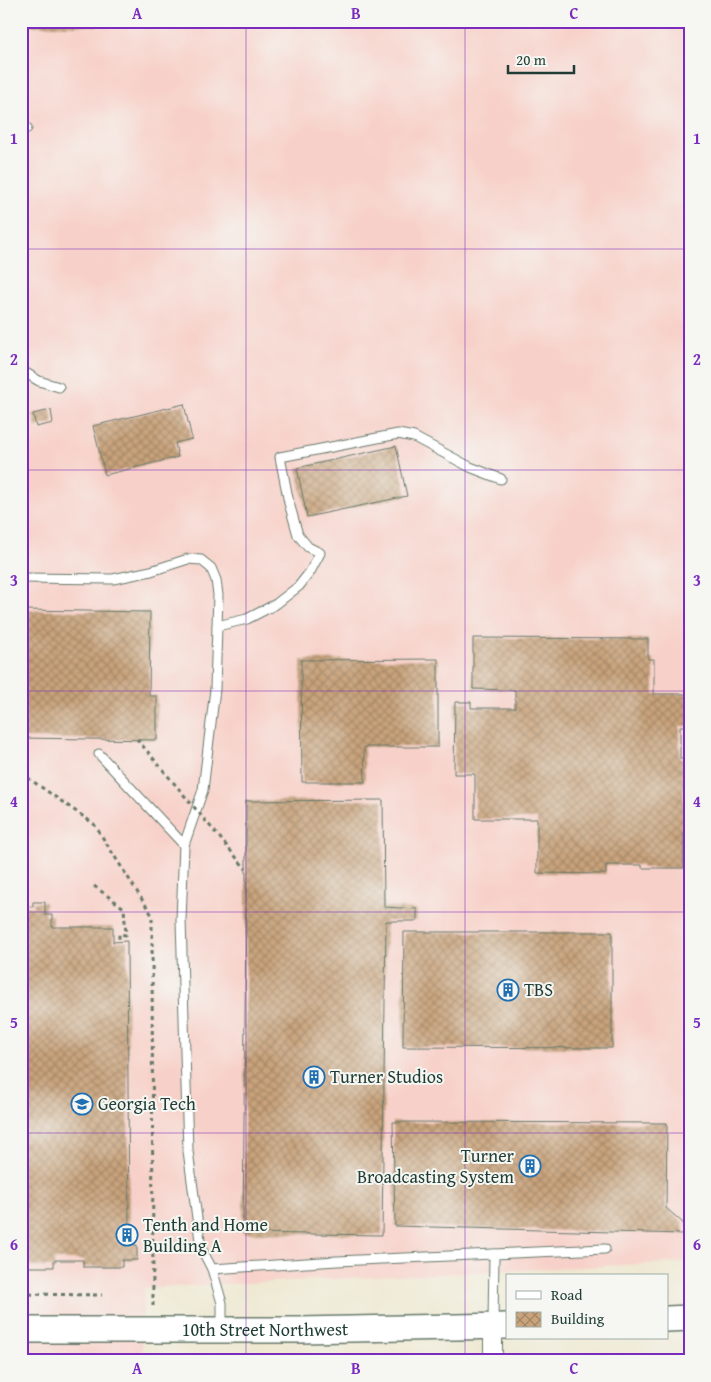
<svg xmlns="http://www.w3.org/2000/svg" width="711" height="1382" font-family="'Gentium Book Plus',serif">
<defs>
<pattern id="building-cross-hatch" width="8" height="8" patternUnits="userSpaceOnUse" patternTransform="scale(1.25)"><rect width="8" height="8" fill="#c9a37b"/><path d="M0 0l8 8M0 8l8-8" fill="none" stroke="#a38666"/></pattern>
</defs>
<rect width="100%" height="100%" fill="#f6f6f2"/>
<filter id="ink" filterUnits="userSpaceOnUse"><feTurbulence type="fractalNoise" baseFrequency=".02" numOctaves="2"/><feDisplacementMap in="SourceGraphic" scale="10" xChannelSelector="R" yChannelSelector="G"/><feConvolveMatrix kernelMatrix="1 2 1 2 8 2 1 2 1" color-interpolation-filters="sRGB"/></filter>
<filter id="wash" filterUnits="userSpaceOnUse"><feTurbulence type="fractalNoise" baseFrequency=".0096" numOctaves="4" result="noise"/><feDisplacementMap in="SourceGraphic" scale="20" xChannelSelector="R" yChannelSelector="G"/><feGaussianBlur stdDeviation="1.12" result="paint"/><feColorMatrix in="noise" values="0 0 0 0 0 0 0 0 0 0 0 0 0 0 0 0 0 1.4 0 .05"/><feComposite in="paint" operator="in"/></filter>
<g filter="url(#wash)">
<rect width="100%" height="100%" fill="#eee8d0"/>
<polygon fill="#f7d1c9" points="21,21 690,21 690,1262 144,1288 142,1361 21,1361"/>
<g id="blocks">
<g fill="url(#building-cross-hatch)">
<rect x="21" y="21" width="123" height="5"/>
<polygon points="184,404 192,439 175,443 178,457 105,475 93,426"/>
<polygon points="51,410 53,423 36,427 33,414"/>
<polygon points="396,446 407,496 307,517 297,468"/>
<polygon points="21,610 150,612 149,696 157,696 157,740 21,738"/>
<polygon points="473,638 648,639 648,659 654,659 654,694 690,694 690,726 680,726 680,759 690,759 690,784 684,784 684,804 690,804 690,834 684,834 684,868 642,868 642,865 606,865 606,874 537,873 537,819 475,819 475,774 454,774 455,702 471,702 471,708 515,708 515,690 473,689"/>
<polygon points="438,659 438,747 364,747 365,782 302,782 301,660"/>
<polygon points="383,800 384,907 417,909 417,921 386,921 382,1235 243,1233 246,907 246,801"/>
<polygon points="33,902 45,902 45,915 52,915 52,927 113,927 113,942 127,941 129,1230 137,1230 134,1245 137,1245 137,1260 122,1260 122,1267 83,1267 83,1260 54,1260 54,1267 21,1267 21,906 33,907"/>
<polygon points="404,932 612,932 612,1048 403,1047"/>
<polygon points="393,1122 667,1123 666,1208 683,1223 684,1234 395,1226"/>
</g>
</g>
</g>
<g filter="url(#ink)">
<use href="#blocks" fill-opacity="0" stroke="#67796b" stroke-width="1"/>
<g fill="none" stroke-linecap="round" stroke-linejoin="round">
<g stroke="#67796b" stroke-width="11">
<g id="lane">
<polyline points="21,127 27,128"/>
<polyline points="21,370 39,381 59,387"/>
<polyline points="21,578 113,579 151,571 188,559 201,560 211,568 216,580 218,595 215,689 203,790 184,845 181,920 188,1151 201,1248 212,1269 222,1303 222,1327"/>
<polyline points="217,626 247,619 276,604 299,586 310,572 320,553 308,547 298,535 289,503 280,457 398,434 414,437 470,467 501,479"/>
<polyline points="99,754 184,845"/>
<polyline points="212,1269 337,1261 605,1249"/>
<polyline points="493,1324 494,1254"/>
</g>
</g>
<g stroke="#67796b" stroke-width="20">
<polyline id="street" points="493,1361 493,1326"/>
</g>
<g stroke="#67796b" stroke-width="28">
<g id="secondary">
<polyline points="667,1319 690,1318"/>
<path id="s1" d="M21 1330H299L507 1326"/>
</g>
</g>
<g stroke="#67796b" stroke-width="3" stroke-dasharray="4 4" stroke-linecap="butt">
<polyline points="21,773 94,824 152,915 153,1307"/>
<polyline points="94,886 124,908 126,935 119,934 119,942"/>
<polyline points="21,1294 102,1295"/>
<polyline points="90,1361 91,1354"/>
</g>
<use href="#lane" stroke="#fff" stroke-width="9"/>
<use href="#street" stroke="#fff" stroke-width="18"/>
<use href="#secondary" stroke="#fff" stroke-width="25"/>
<polyline stroke="#67796b" stroke-width="3" stroke-dasharray="4 4" stroke-linecap="butt" points="137,739 246,869"/>
</g>
</g>
<path fill="none" stroke="#7b2cbf" stroke-width="1" stroke-opacity="0.55" d="M246 21V1361M465 21V1361M21 249H690M21 470H690M21 691H690M21 912H690M21 1133H690"/>
<defs>
<g id="building-ring" transform="scale(1.125)"><circle r="9.5" fill="#f6f6f2" stroke="#1f6fb2" stroke-width="1.5"/><path d="M-4-6H4V6H1V3H-1V6H-4ZM-2.5-4.3h1.7v1.8h-1.7ZM.8-4.3h1.7v1.8H.8ZM-2.5-1h1.7V.8h-1.7ZM.8-1h1.7V.8H.8Z" fill="#1f6fb2"/></g>
<g id="university-ring" transform="scale(1.125)"><circle r="9.5" fill="#f6f6f2" stroke="#1f6fb2" stroke-width="1.5"/><path d="M0-5L7-2L0 1L-7-2ZM-4 1L0 2.5L4 1V4Q0 6-4 4Z" fill="#1f6fb2"/></g>
</defs>
<g fill-rule="evenodd">
<use href="#building-ring" x="508" y="990"/>
<use href="#building-ring" x="314" y="1077"/>
<use href="#university-ring" x="82" y="1104"/>
<use href="#building-ring" x="530" y="1166"/>
<use href="#building-ring" x="127" y="1235"/>
</g>
<g text-anchor="middle" stroke-width="4" stroke-linejoin="round" paint-order="stroke">
<g font-size="18" fill="#1f3d34" stroke="#f6f6f2" text-anchor="start">
<text x="524" y="996">TBS</text>
<text x="330" y="1083">Turner Studios</text>
<text x="98" y="1110">Georgia Tech</text>
<text x="514" y="1162" text-anchor="end">Turner<tspan x="514" dy="21">Broadcasting System</tspan></text>
<text x="143" y="1231">Tenth and Home<tspan x="143" dy="21">Building A</tspan></text>
</g>
<g font-size="18" fill="#1f3d34" stroke="#f6f6f2">
<text dy="6" stroke="none"><textPath href="#s1" startOffset="244">10th Street Northwest</textPath></text>
</g>
</g>
<rect width="711" height="1382" fill="none" stroke="#f6f6f2" stroke-width="55"/>
<rect x="506" y="1274" width="162" height="65" fill="#f6f6f2" stroke="#a0aca6"/>
<rect x="516" y="1291" width="25" height="8" fill="#ffffff" stroke="#a0aca6"/>
<text x="551" y="1300" font-size="15" fill="#1f3d34">Road</text>
<rect x="516" y="1312" width="25" height="15" fill="url(#building-cross-hatch)" stroke="#a0aca6"/>
<text x="551" y="1324" font-size="15" fill="#1f3d34">Building</text>
<path d="M508 65v8h66v-8" fill="none" stroke="#1f3d34" stroke-width="2.5"/>
<text x="516" y="65" font-size="15" fill="#1f3d34" stroke="#f6f6f2" stroke-width="4" paint-order="stroke">20 m</text>
<rect x="28" y="28" width="656" height="1326" fill="none" stroke="#7b2cbf" stroke-width="2"/>
<g font-size="16" text-anchor="middle" font-weight="bold" fill="#7b2cbf">
<text x="137" y="19">A</text>
<text x="356" y="19">B</text>
<text x="574" y="19">C</text>
<text x="14" y="144">1</text>
<text x="697" y="144">1</text>
<text x="14" y="365">2</text>
<text x="697" y="365">2</text>
<text x="14" y="586">3</text>
<text x="697" y="586">3</text>
<text x="14" y="807">4</text>
<text x="697" y="807">4</text>
<text x="14" y="1028">5</text>
<text x="697" y="1028">5</text>
<text x="14" y="1250">6</text>
<text x="697" y="1250">6</text>
<text x="137" y="1374">A</text>
<text x="356" y="1374">B</text>
<text x="574" y="1374">C</text>
</g>
</svg>
